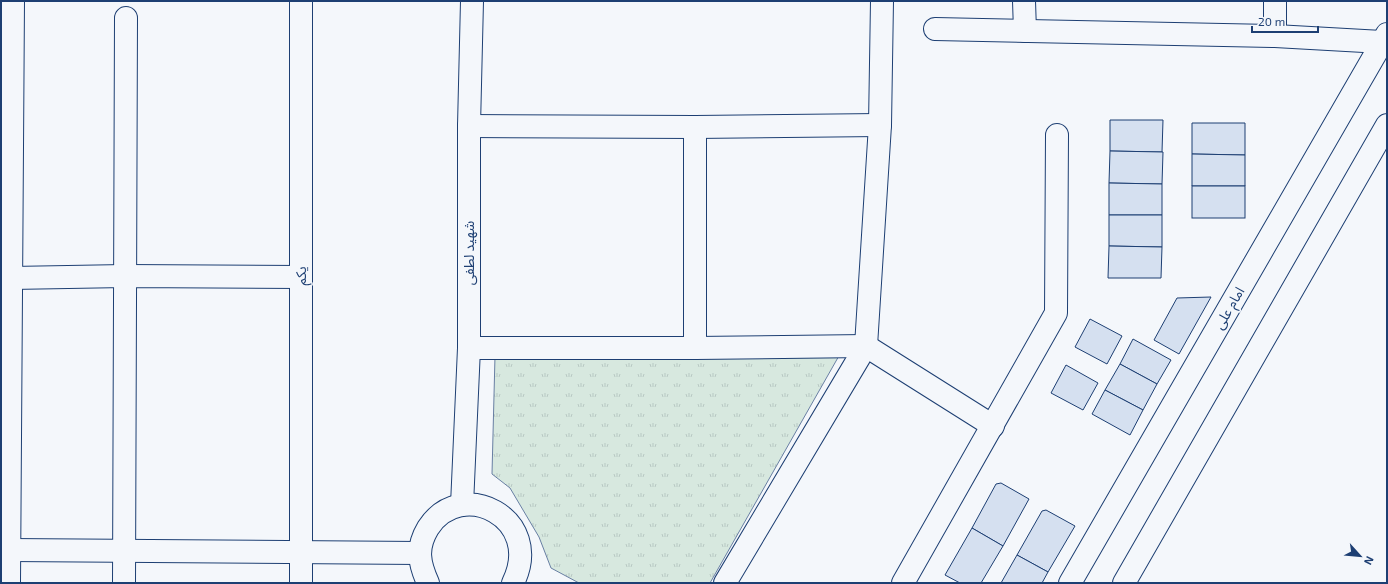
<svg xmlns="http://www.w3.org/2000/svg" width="1388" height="584" font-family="'Exo 2','Noto Sans Arabic',sans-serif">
<defs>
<pattern id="park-tufts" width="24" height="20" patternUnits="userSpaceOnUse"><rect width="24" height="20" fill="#d7e8df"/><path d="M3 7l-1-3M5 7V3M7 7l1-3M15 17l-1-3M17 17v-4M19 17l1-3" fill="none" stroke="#b8c8c3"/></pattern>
</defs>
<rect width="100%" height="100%" fill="#f4f7fb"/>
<polygon fill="url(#park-tufts)" stroke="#687fa3" points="840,354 710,583 579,583 551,568 539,537 510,488 492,474 495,356"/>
<g fill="#d5e0f0" stroke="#1d3f73">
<polygon points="1110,120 1163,120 1162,152 1110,151"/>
<polygon points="1192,123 1245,123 1245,155 1192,154"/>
<polygon points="1110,151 1163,152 1162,184 1109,183"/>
<polygon points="1192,154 1245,155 1245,186 1192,186"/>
<polygon points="1109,183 1162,184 1162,215 1109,215"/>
<rect x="1192" y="186" width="53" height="32"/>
<polygon points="1109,215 1162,215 1162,247 1109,246"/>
<polygon points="1109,246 1162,247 1161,278 1108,278"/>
<polygon points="1211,297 1179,354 1154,340 1177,298"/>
<polygon points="1090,319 1122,336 1107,364 1075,347"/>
<polygon points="1133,339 1171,360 1157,384 1120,364"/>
<polygon points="1120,364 1157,384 1143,410 1105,390"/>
<polygon points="1066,365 1098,383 1083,410 1051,393"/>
<polygon points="1105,390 1143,410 1130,435 1092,414"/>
<polygon points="1001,483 1029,499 1003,546 972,528 996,484"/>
<polygon points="1046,510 1075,526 1048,572 1017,555 1042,511"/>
<polygon points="972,528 1003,546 981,583 960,583 945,575"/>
<polygon points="1017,555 1048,572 1042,583 1001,583"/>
</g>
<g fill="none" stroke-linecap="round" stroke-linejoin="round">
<g stroke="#1d3f73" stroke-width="24">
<g id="minor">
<polyline points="301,1 301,583"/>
<polyline points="1024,1 1025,31"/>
<polyline points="935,29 1275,36 1382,42"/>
<polyline points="1275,36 1275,1"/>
<polyline points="469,126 695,127 880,125"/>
<polyline points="11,278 125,276 301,277"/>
<polyline points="469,348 695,348 866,346 993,426"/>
<polyline points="695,348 695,127"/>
<polyline points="462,505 469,348 469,126 472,1"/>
<polyline points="9,550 420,553"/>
<polyline points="9,583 13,1"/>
<polyline points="124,583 126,18"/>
<path d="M428 583C419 563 416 548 428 528 461 476 545 518 513 583"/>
<polyline points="725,583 866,346 880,125 882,1"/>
<polyline points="903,583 1056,313 1057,135"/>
<polyline points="1070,583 1387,34"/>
<polyline points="1124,583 1387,125"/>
</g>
</g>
<use href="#minor" stroke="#f4f7fb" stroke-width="22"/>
</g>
<g text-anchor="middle" stroke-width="3" stroke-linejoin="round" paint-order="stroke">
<g font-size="14" fill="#1d3f73" stroke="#f4f7fb">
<text transform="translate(469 253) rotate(-90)" y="5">شهید لطفی</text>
<text transform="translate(301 276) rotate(-90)" y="5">یکم</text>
<text transform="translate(1229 308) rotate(-60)" y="5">امام علی</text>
</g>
</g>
<rect width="1388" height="584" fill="none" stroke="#1d3f73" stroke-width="4"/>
<g transform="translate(1360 556) rotate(117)" stroke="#f4f7fb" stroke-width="3" paint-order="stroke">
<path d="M0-3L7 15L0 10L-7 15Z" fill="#1d3f73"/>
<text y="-6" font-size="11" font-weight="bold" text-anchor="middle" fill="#1d3f73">N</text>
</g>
<path d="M1252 26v6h66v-6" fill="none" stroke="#1d3f73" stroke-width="2"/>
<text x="1258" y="26" font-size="12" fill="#1d3f73" stroke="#f4f7fb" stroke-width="3" paint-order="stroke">20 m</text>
</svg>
